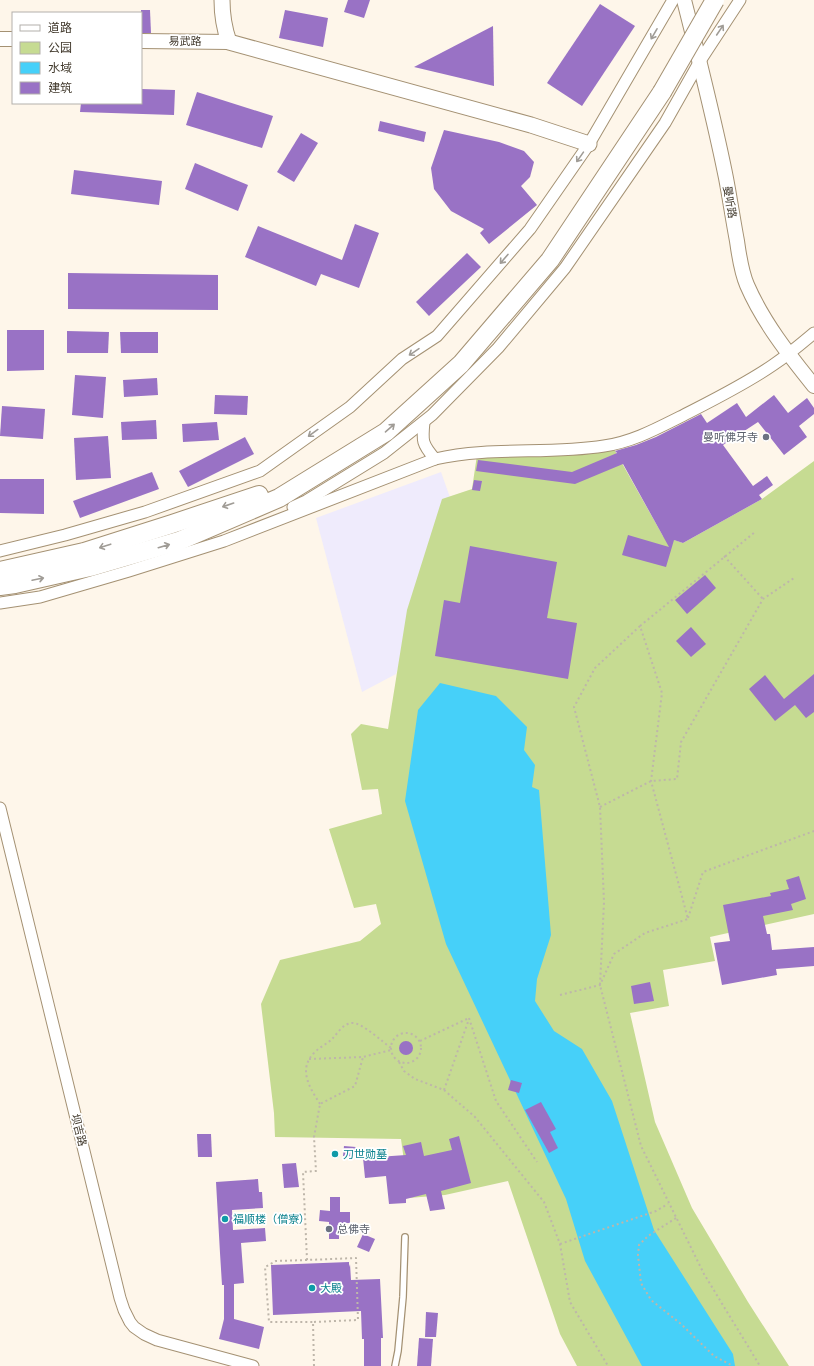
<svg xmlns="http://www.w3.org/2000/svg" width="814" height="1366" font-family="'Varela Round','Noto Sans SC',sans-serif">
<rect width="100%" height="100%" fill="#fef6ea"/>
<polygon fill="#efebfc" points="441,472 452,503 396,674 362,692 316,518"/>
<polygon fill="#c6db92" points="614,449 663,536 683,543 762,499 814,461 814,914 710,937 715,961 663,970 669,1006 630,1013 655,1122 692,1208 748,1302 789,1366 577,1366 560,1334 508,1181 445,1195 409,1198 401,1139 275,1137 274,1113 261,1004 280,960 360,941 381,924 376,904 354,908 329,829 382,814 378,789 362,790 351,734 361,724 388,729 407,610 442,499 472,489 477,455"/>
<polygon fill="#46d0f9" points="440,683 496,696 527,727 524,750 535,765 532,787 539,790 551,935 537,979 535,1001 554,1031 582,1049 612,1101 654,1230 733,1354 735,1366 642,1366 585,1261 566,1199 446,944 405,801 418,710"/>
<g fill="#9972c5">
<polygon points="348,0 370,0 364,18 344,12"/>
<polygon points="600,4 635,26 582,106 547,83"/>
<polygon points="141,10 150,10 151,33 141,33"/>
<polygon points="285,10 328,18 323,47 279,38"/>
<polygon points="493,26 494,86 414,67"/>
<polygon points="141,89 175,90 174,115 80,112 81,103 141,103"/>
<polygon points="197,92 273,116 262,148 186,125"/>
<polygon points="380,121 426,132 424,142 378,131"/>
<polygon points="444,130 499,142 524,151 534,162 530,177 521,186 537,205 489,244 480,233 484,229 451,211 434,189 431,168"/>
<polygon points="301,133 318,143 294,182 277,172"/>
<polygon points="195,163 248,185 238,211 185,189"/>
<polygon points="74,170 162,181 159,205 71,194"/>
<polygon points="355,224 379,233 359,288 321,274 316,286 245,257 258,226 342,260"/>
<polygon points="467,253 481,267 429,316 416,302"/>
<polygon points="68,273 218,275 218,310 68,309"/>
<polygon points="7,330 44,330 44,370 7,371"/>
<polygon points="67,331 109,332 108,353 67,353"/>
<polygon points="120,332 158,332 158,353 121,353"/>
<polygon points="75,375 106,377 103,418 72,415"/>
<polygon points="157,378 158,395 124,397 123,380"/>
<polygon points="215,395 248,396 247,415 214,414"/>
<polygon points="774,395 788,413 807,398 814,408 814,414 799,426 807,437 784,455 758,422 723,445 753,486 767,476 773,485 759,495 762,499 683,543 674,540 666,567 622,555 628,535 669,547 623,464 575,484 476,471 478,460 572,472 617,453 615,451 636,445 656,437 701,414 707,423 737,403 746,417"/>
<polygon points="2,406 45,409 43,439 0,436"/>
<polygon points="156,420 157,439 122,440 121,422"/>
<polygon points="217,422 219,440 183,442 182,424"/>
<polygon points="108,436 111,478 76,480 74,438"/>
<polygon points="245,437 254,454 188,487 179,471"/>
<polygon points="152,472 159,489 80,518 73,501"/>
<polygon points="0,479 44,479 44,514 0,513"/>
<polygon points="474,480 482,481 480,491 472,490"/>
<polygon points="470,546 557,562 547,618 577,623 568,679 435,656 444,600 460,603"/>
<polygon points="705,575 716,588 687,614 675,600"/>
<polygon points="691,627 706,644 691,657 676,641"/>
<polygon points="814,674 814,712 806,718 795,705 775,721 749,689 765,675 784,699"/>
<polygon points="799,876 806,899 791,904 793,910 763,916 767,934 770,934 772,950 814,947 814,966 776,969 777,975 722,985 714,943 730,941 723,905 771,896 770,893 789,889 786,880"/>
<polygon points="650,982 654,1001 634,1004 631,986"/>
<circle cx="406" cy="1048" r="7"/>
<polygon points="511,1080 522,1083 519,1093 508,1090"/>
<polygon points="541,1102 556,1129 550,1132 558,1148 549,1153 525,1110"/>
<polygon points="197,1134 211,1134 212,1157 198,1157"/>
<polygon points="459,1136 471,1183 441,1191 445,1209 430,1211 426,1194 406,1199 406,1203 389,1204 386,1176 365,1178 363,1158 406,1155 403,1146 421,1142 424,1156 452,1150 449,1139"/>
<polygon points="344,1146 356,1147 354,1157 343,1156"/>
<polygon points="296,1163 299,1187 284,1188 282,1164"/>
<polygon points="258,1179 259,1192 262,1192 263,1208 232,1210 233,1230 265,1228 266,1241 241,1243 244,1283 234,1284 234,1319 264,1327 259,1349 219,1339 224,1319 224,1285 222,1285 220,1253 216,1182"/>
<polygon points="330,1197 340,1197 340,1212 350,1212 350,1223 339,1223 339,1239 329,1239 329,1222 319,1221 320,1210 330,1211"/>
<polygon points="363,1234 375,1239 369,1252 357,1247"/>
<polygon points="349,1262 349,1267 350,1264 351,1280 380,1279 383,1338 381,1338 381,1366 364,1366 364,1339 362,1339 361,1311 273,1315 271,1265"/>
<polygon points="426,1312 438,1313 436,1337 425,1337"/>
<polygon points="419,1338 433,1339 431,1366 417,1366"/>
</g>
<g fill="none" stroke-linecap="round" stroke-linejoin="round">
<g stroke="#a49173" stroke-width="8">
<polyline id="service" points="395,1366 398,1351 403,1297 405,1237"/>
</g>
<g stroke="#a49173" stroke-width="13">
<g id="minor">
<path d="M424 422C422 441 422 444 435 459"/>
<polyline points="293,507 306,501 384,453 432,415 498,348 565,268 665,123 700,61 740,0"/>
<polyline points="0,551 65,535 145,512 260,471 350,407 402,359 437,336 530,229 589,144 673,0"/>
<path d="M0 603 40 597 129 571 224 541 435 459C491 446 548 455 604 446 632 442 656 429 680 417 711 401 744 385 773 365 788 355 801 344 814 333"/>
<polyline points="0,808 120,1298 124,1310 130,1322 134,1327 144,1334 157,1340 253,1366"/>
</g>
</g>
<g stroke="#a49173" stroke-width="16">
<g id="tertiary">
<path d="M684 0C699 59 714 118 726 178 730 199 733 220 737 241 739 255 741 271 747 285 763 322 789 355 814 386"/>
<polyline points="0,39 13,39"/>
<polyline points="141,41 229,42"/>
</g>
</g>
<g stroke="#a49173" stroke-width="17">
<path id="secondary" d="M222 0C222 15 224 28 229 42L531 125 589 144"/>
</g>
<g stroke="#a49173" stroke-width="20">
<g id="trunk">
<polyline points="0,571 84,552 172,524 259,495"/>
<polyline points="0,586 15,584 90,567 179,541 279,498 386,432 461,364 550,260 662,92"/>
</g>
</g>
<g stroke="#beb6aa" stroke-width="2" stroke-dasharray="2 3" stroke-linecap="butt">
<polyline points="724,556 763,599"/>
<polyline points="640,626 595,668 574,707 600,807 604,902 600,985 641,1146 704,1274 760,1366"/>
<polyline points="600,807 651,781 677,779 681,742 763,599 794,578"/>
<polyline points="688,918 703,872 814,831"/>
<polyline points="560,995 600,985 614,954 645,933 688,919 651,781 662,693 640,626 755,532"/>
<polyline points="469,1018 496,1101 537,1162"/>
<circle cx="406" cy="1048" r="15"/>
<polyline points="420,1041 469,1018"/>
<polyline points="309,1059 363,1057 391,1050"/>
<polyline points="399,1062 404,1071 415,1079 444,1090 475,1117 544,1202 560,1244 570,1302 608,1366"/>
<polyline points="444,1090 469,1019"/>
<path d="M320 1104C310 1088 297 1069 315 1052 320 1047 327 1044 332 1039 338 1033 343 1023 353 1023 362 1023 383 1042 391 1048"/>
<polyline points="676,1218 648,1236 639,1245 638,1255 641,1283 651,1300 681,1324 714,1356 733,1366"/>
<polyline points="560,1244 656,1211 668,1204"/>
<polyline points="307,1260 276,1261 265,1267 269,1322 313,1322"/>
<polyline points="314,1366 313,1322 358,1320 356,1258 307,1260 303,1172 316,1171 314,1137 320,1104 355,1086 363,1057"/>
</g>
<use href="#service" stroke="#fff" stroke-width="5.5"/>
<use href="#minor" stroke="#fff" stroke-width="11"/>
<use href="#tertiary" stroke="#fff" stroke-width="14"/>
<use href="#secondary" stroke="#fff" stroke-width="15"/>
<use href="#trunk" stroke="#fff" stroke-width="18"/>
<g stroke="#a49173" stroke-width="20" stroke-linecap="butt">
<polyline id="trunk-bridge" points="662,92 715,0"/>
</g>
<use href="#trunk-bridge" stroke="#fff" stroke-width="18"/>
</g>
<defs><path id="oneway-shaft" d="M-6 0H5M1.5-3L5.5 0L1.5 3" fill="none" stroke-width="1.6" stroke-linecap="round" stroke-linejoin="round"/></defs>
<g stroke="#a09c96">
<use href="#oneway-shaft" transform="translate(720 30) rotate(-56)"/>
<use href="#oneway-shaft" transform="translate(654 34) rotate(120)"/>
<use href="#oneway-shaft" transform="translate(580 157) rotate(125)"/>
<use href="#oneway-shaft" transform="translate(504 259) rotate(131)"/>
<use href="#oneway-shaft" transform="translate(414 352) rotate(146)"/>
<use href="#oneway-shaft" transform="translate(390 428) rotate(-41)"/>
<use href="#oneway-shaft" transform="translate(313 433) rotate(144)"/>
<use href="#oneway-shaft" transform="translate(228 505) rotate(161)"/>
<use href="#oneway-shaft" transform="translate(105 546) rotate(162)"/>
<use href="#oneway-shaft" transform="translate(164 546) rotate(-16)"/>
<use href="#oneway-shaft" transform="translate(38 579) rotate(-12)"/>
</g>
<g fill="#6b7280" stroke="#fff" stroke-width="1.5">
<circle cx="766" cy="437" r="4"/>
<circle cx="329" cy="1229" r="4"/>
</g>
<g fill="#0f9aa8" stroke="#fff" stroke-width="1.5">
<circle cx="335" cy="1154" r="4"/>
<circle cx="225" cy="1219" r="4"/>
<circle cx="312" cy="1288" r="4"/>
</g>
<g text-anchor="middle" stroke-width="3.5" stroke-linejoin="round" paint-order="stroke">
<g font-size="11" fill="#41392c" stroke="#fff">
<text transform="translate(185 41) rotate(1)" y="4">易武路</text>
<text transform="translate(730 202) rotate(80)" y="4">曼听路</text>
<text transform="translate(79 1130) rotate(76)" y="4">坝吉路</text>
</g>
<g font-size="11" fill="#5b616d" stroke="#fff" text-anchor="end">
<text x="758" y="441">曼听佛牙寺</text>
<text x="337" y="1233" text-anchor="start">总佛寺</text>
</g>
<g font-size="11" fill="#0d838f" stroke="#fff" text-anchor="start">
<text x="343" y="1158">刀世勋墓</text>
<text x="233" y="1223">福顺楼（僧寮）</text>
<text x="320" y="1292">大殿</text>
</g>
</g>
<rect x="12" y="12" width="130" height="92" fill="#ffffff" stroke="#b3b0ab"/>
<rect x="20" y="25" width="20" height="6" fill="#ffffff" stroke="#b3b0ab"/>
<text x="48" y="32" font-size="12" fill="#41392c">道路</text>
<rect x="20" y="42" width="20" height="12" fill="#c6db92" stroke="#b3b0ab"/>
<text x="48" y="52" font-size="12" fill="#41392c">公园</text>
<rect x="20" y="62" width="20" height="12" fill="#46d0f9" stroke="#b3b0ab"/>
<text x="48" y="72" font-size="12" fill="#41392c">水域</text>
<rect x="20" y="82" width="20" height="12" fill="#9972c5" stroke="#b3b0ab"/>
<text x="48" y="92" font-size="12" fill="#41392c">建筑</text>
</svg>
